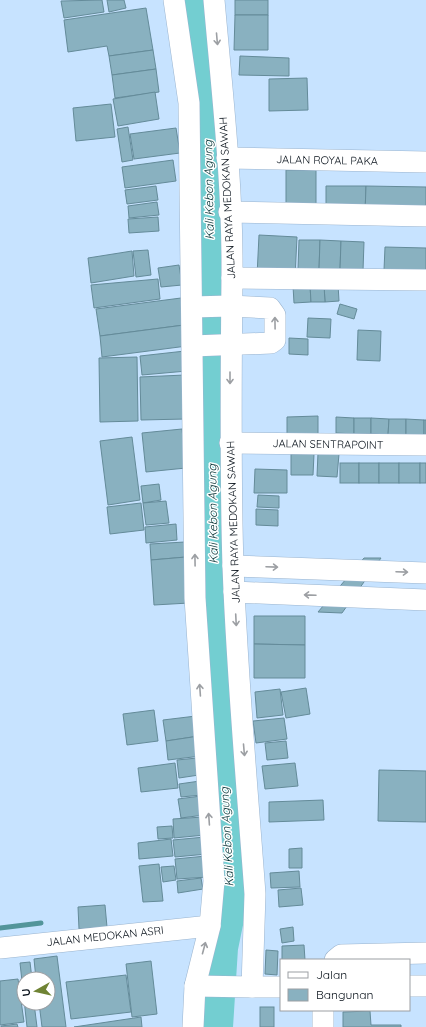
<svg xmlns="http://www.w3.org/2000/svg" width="426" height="1027" font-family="Quicksand,sans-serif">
<rect width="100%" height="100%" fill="#c7e3ff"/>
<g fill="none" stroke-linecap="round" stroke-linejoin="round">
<polyline stroke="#53959a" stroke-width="5" points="0,928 41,923"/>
<polyline stroke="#73ced1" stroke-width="30" points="192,0 208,119 214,615 226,793 231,909 223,948 218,1027"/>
</g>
<g fill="#89b1c0" stroke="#648b99">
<polygon points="102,0 104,12 64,18 61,1"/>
<polygon points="107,0 124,0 126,8 109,12"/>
<rect x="235" y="0" width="33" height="15"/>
<polygon points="146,8 153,50 109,56 107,46 68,52 64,20"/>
<polygon points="235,15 268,15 268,50 234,50"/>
<polygon points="153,50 156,69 112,75 109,56"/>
<polygon points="240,56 289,58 289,76 239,75"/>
<polygon points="156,69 159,92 115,98 112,75"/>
<polygon points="307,78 308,110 269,111 269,79"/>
<polygon points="155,92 159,119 118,126 113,99"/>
<polygon points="111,104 115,137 76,141 73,108"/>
<polygon points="128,127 133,160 122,162 117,129"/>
<polygon points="176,128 180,153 134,159 130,134"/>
<polygon points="173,160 176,181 125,188 122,167"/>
<rect x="286" y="170" width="30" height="41"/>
<polygon points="156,186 158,200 127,204 125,190"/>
<polygon points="326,186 366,186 365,213 326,212"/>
<polygon points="366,186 426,187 426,214 365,213"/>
<polygon points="157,202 159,215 129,218 128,206"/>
<polygon points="158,217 159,231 129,233 128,219"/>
<polygon points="259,235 297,237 295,278 257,276"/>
<polygon points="299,240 320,240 319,270 298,269"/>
<polygon points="320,240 341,241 340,270 319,270"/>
<polygon points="341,241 364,242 363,271 340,270"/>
<polygon points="385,247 426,248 426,271 384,270"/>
<polygon points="148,250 151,275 136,277 133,251"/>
<polygon points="132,251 134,276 91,283 88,258"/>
<polygon points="179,265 182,285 161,287 158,268"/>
<polygon points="158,279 160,299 94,308 91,285"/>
<polygon points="338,284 339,301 325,302 324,285"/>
<polygon points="310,285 311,302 294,303 293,286"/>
<polygon points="310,285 324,285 325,302 311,302"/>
<polygon points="181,298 184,325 100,336 96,309"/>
<polygon points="340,304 357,309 354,319 337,314"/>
<polygon points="308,318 331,319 330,338 307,337"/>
<polygon points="184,325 187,346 102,357 100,336"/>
<polygon points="358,330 381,331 380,361 357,360"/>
<polygon points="289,338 308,339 308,355 289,354"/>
<polygon points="185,351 187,371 142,375 140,356"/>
<polygon points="137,357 138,421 100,422 99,358"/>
<polygon points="185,375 186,419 141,420 140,377"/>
<polygon points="318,416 318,435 287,435 287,417"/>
<polygon points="336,417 354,418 354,434 336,433"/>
<rect x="354" y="418" width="17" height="16"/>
<polygon points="371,418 389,419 388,435 371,434"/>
<polygon points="389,419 406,419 406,435 388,435"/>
<polygon points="406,419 424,420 424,436 406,435"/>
<rect x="424" y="420" width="2" height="16"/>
<polygon points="182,429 186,468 146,472 142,433"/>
<polygon points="132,437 140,500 108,505 100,441"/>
<polygon points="318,453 339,454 337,477 317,476"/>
<polygon points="291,454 314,454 313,475 291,475"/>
<rect x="340" y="463" width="19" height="20"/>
<rect x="359" y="463" width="20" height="20"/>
<rect x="379" y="463" width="20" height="20"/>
<rect x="399" y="463" width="21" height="20"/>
<rect x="420" y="463" width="6" height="20"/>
<polygon points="255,469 287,470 287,493 254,493"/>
<polygon points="159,484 161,500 143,503 141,486"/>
<polygon points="258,495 279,496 279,508 257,507"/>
<polygon points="166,501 169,523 146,525 143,503"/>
<polygon points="141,503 144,530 110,534 107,507"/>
<polygon points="256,509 278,510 278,526 256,525"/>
<polygon points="176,524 177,540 146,543 145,527"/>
<polygon points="185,542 186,557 151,560 150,544"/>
<polygon points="186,557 189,603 154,605 151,560"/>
<polygon points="364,558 381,558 342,613 318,612"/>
<polygon points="254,616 305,616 305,645 254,644"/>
<polygon points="254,644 305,645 305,678 254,678"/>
<polygon points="306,688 310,714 286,718 281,692"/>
<polygon points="280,689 283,715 257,718 255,692"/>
<polygon points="154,710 158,741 127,745 123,714"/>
<polygon points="196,716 199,736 166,741 163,720"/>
<polygon points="284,718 287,739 256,743 253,721"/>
<polygon points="199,736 201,756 168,760 166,741"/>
<polygon points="286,741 288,758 267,760 265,743"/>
<polygon points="197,758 199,775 179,778 177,760"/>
<polygon points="175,763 178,788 141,792 138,768"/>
<polygon points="295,763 298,786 265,789 262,766"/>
<polygon points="379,770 426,771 426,822 378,821"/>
<polygon points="200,781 202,795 181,797 179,784"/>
<polygon points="201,796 204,815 181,818 178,799"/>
<polygon points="323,800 324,820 269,822 269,802"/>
<polygon points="203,817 205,835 174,838 173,819"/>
<polygon points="172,826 173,838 158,839 157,827"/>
<polygon points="205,837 207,854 175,857 173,840"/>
<polygon points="171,839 173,856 139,859 138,843"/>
<polygon points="302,848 302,868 289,868 289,849"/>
<polygon points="206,856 208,877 177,879 175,859"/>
<polygon points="159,864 163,901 143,902 139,866"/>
<polygon points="174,866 176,880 163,882 161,867"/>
<polygon points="299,871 300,887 271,888 270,873"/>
<polygon points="201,878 203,889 178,893 177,881"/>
<polygon points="301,888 303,905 279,907 278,890"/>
<polygon points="105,905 107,927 79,929 78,907"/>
<polygon points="293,927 294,941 282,943 280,929"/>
<polygon points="304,945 305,960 282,960 282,946"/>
<polygon points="266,950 278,951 277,975 265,974"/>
<polygon points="57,956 66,1027 42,1027 39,1003 48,1003 48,979 36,979 34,959"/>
<polygon points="151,961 157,1014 132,1017 126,964"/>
<polygon points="30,962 32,979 24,979 24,1003 34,1003 37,1027 27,1027 20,963"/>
<polygon points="126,975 131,1012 71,1019 66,982"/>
<polygon points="18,979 24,1022 0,1025 0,981"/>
<rect x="260" y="1007" width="14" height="20"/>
<polygon points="370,1011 371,1025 401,1025 401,1027 343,1027 343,1012"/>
<polygon points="141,1017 142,1027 74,1027"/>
<polygon points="17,1024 18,1027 1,1027 1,1026"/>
</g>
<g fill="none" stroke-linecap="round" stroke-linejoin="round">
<g stroke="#9ab4cf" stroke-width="22">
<g id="minor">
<polyline points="174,0 189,103 195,598 214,881 210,926 195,986 193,1027"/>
<polyline points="227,158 426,162"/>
<polyline points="229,212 426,216"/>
<polyline points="232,278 426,280"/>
<polyline points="192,307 230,306 270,308 275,315 275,340 271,343 193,346"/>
<polyline points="230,443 426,445"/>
<polyline points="233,566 426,573"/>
<polyline points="234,592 426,600"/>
<polyline points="0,948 210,926"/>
<polyline points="335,960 341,955 426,953"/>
<path d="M195 986 252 987 255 894C247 785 237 676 233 566 230 470 231 374 232 278 233 185 222 92 214 0"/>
<polyline points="409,986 426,986"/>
<polyline points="252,987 281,987"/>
<polyline points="323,1010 323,1027"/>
</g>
</g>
<use href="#minor" stroke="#fff" stroke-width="21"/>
</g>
<defs><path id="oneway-shaft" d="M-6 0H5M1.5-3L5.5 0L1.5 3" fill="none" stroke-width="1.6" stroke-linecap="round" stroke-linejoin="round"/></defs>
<g stroke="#9c9fa3">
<use href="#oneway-shaft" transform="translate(217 39) rotate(85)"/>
<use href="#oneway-shaft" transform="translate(275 323) rotate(-91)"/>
<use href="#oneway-shaft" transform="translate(230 378) rotate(90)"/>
<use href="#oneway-shaft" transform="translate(195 560) rotate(-91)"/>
<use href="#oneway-shaft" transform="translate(272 567) rotate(2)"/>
<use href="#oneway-shaft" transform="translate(402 572) rotate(2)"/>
<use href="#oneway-shaft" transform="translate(310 595) rotate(-178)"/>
<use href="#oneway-shaft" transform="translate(236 620) rotate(87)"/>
<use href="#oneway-shaft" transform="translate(200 690) rotate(-94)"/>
<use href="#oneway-shaft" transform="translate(244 750) rotate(85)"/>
<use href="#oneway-shaft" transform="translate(209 819) rotate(-94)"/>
<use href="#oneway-shaft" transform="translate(204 948) rotate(-75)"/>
</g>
<g text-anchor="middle" stroke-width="3" stroke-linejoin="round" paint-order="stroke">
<g font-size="11" fill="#071019" stroke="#fff">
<text transform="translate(327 160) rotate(1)" y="4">JALAN ROYAL PAKA</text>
<text transform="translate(227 198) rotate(-93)" y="4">JALAN RAYA MEDOKAN SAWAH</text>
<text transform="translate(328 444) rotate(1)" y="4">JALAN SENTRAPOINT</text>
<text transform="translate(233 522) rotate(-92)" y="4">JALAN RAYA MEDOKAN SAWAH</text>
<text transform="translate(105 936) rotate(-6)" y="4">JALAN MEDOKAN ASRI</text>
</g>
<g font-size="12" font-style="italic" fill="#043234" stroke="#fff">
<text transform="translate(209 190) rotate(-91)" y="4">Kali Kebon Agung</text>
<text transform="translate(213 514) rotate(-91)" y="4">Kali Kebon Agung</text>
<text transform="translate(227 837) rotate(-93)" y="4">Kali Kebon Agung</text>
</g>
</g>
<rect x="280" y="959" width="130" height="52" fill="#ffffff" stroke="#9c9fa3"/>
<rect x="288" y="972" width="20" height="6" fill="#ffffff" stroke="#9c9fa3"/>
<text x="316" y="979" font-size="12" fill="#071019">Jalan</text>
<rect x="288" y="989" width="20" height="12" fill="#89b1c0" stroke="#9c9fa3"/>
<text x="316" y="999" font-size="12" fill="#071019">Bangunan</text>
<g transform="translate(36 991) rotate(262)"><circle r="19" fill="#ffffff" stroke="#9c9fa3"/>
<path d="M0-3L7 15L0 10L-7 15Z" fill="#6f8334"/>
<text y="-6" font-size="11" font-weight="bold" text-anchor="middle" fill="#071019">U</text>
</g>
</svg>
